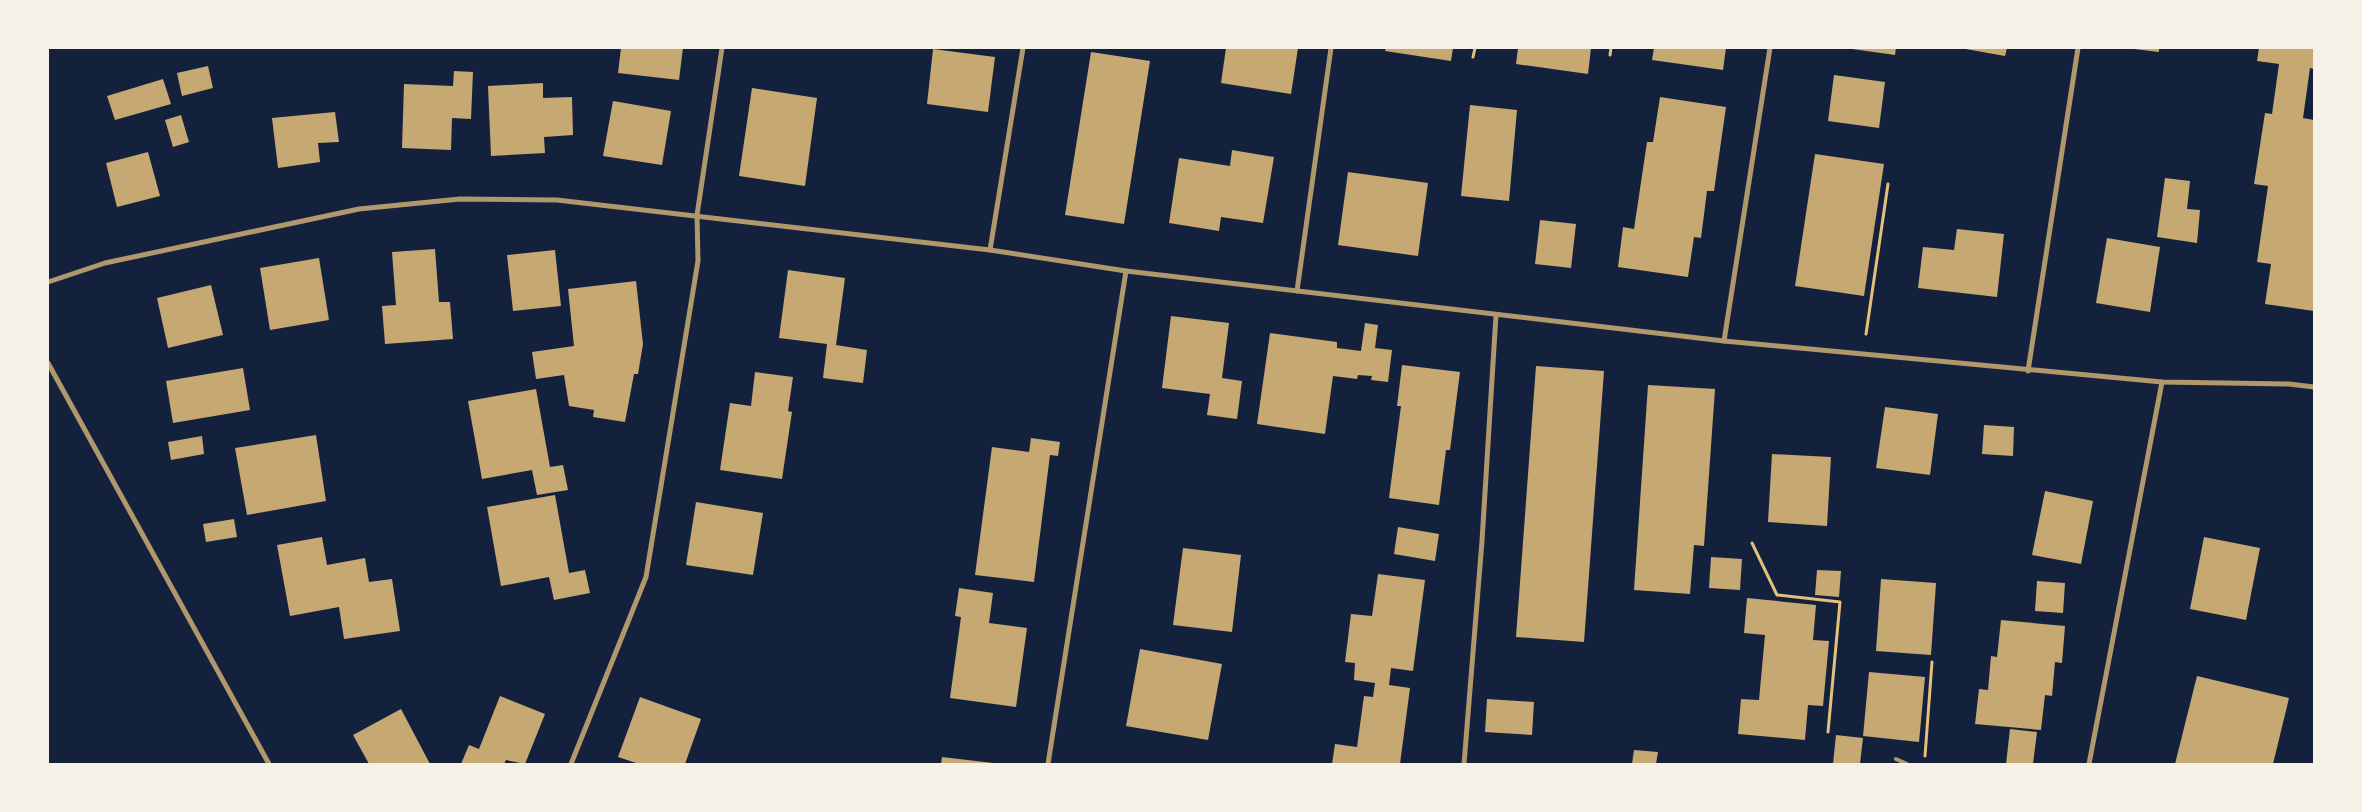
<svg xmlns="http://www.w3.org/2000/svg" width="2362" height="812" font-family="Quicksand,sans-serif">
<rect width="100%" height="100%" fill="#14213d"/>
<g fill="#c6a872">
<polygon points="621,48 683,48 679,80 618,73"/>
<polygon points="1226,48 1298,48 1291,94 1221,83"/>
<polygon points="1386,48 1453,48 1451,61 1385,51"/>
<polygon points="1518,48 1591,48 1588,74 1516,64"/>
<polygon points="1654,48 1726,48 1723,70 1652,60"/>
<polygon points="1845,48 1896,48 1895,55"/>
<polygon points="1960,48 2007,48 2005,56"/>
<polygon points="2134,48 2159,48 2159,52 2134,49"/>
<polygon points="2259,48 2314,48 2314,69 2310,68 2303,118 2314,120 2314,311 2265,304 2271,264 2257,262 2268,186 2254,184 2265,113 2272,114 2279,64 2257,61"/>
<polygon points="933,49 995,57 988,112 927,104"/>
<polygon points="1091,52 1150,61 1124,224 1065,215"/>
<polygon points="208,66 213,88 182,96 177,73"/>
<polygon points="454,71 473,72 471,119 452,118 451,150 402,148 404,84 453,86"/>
<polygon points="1834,75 1885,82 1879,128 1828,121"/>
<polygon points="163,79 171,104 115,120 107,96"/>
<polygon points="543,83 543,98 572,97 573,135 544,137 545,153 491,156 488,86"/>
<polygon points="752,88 817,98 805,186 739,176"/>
<polygon points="1660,97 1726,107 1714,191 1707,191 1701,238 1694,237 1688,277 1618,267 1623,227 1634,229 1647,142 1653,142"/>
<polygon points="613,101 671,111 662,165 603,156"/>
<polygon points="1470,105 1517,110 1509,201 1461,196"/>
<polygon points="335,112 339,142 318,143 320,162 278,168 272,118"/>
<polygon points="181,115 189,142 173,147 165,120"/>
<polygon points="1232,150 1274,157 1263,223 1221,217 1219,231 1169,223 1179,158 1230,166"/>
<polygon points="148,152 160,196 117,207 106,163"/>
<polygon points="1815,154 1884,164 1864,296 1795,286"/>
<polygon points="1348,172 1428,183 1418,256 1338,245"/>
<polygon points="2165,178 2190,181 2187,209 2200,210 2197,243 2157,237"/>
<polygon points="1540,220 1576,224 1571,268 1535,264"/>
<polygon points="1957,229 2004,234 1997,297 1918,288 1923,247 1954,250"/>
<polygon points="2107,238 2160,247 2150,312 2096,303"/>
<polygon points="435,249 439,302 450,302 453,339 385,344 382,306 396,305 392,252"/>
<polygon points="555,250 561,306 513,311 507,255"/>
<polygon points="319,258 329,320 270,330 260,268"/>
<polygon points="788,270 845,278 836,345 867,350 863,383 823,378 827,344 779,338"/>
<polygon points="636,281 643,344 638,374 634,374 625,422 593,417 594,410 569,406 564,375 536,379 532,352 574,346 568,289"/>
<polygon points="211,285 223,335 168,348 157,298"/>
<polygon points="1171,316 1229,323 1222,378 1242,381 1237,419 1207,415 1210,394 1162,388"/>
<polygon points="1365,323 1378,325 1375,348 1392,350 1388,382 1371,380 1372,376 1358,375 1357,379 1333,376 1325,434 1257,424 1270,333 1337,342 1337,348 1361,351"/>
<polygon points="1402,365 1460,372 1450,450 1446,450 1439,505 1389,498 1401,406 1397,406"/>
<polygon points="1536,366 1604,371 1584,642 1516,637"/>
<polygon points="243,368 250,410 173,423 166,381"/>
<polygon points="755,372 793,377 788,411 792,412 782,479 720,470 730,403 751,406"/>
<polygon points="1648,385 1715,389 1704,546 1694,545 1690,594 1634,590"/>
<polygon points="536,389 550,467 563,465 568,490 537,495 532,470 482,479 468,401"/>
<polygon points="1885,407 1938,414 1930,475 1876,468"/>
<polygon points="1984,425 2014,427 2013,456 1982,454"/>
<polygon points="316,435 326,501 247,515 235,448"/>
<polygon points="202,436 204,454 171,460 168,442"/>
<polygon points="1031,438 1060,442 1058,456 1050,455 1034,582 975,575 992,447 1029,452"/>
<polygon points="1772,454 1831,457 1827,526 1768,522"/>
<polygon points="2045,491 2093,501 2081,564 2032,555"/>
<polygon points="555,495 569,573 585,570 590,593 554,600 549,577 501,586 487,507"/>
<polygon points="696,502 763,513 753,575 686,565"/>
<polygon points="234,519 237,537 206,542 203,524"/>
<polygon points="1398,527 1439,534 1435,561 1394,554"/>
<polygon points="322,537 327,565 365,558 369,582 392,579 400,631 344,639 339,607 290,616 277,545"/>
<polygon points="2204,537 2260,548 2246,620 2190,609"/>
<polygon points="1183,548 1241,555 1232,632 1173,625"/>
<polygon points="1711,557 1742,559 1740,590 1709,588"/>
<polygon points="1817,570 1841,571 1839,597 1815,595"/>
<polygon points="1378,574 1425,580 1413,671 1391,668 1389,685 1410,688 1400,764 1332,764 1335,744 1357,747 1364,696 1373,697 1375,683 1354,680 1355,663 1345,662 1351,614 1372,616"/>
<polygon points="1881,579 1936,583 1931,655 1876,651"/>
<polygon points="2037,581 2065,583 2063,613 2035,611"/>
<polygon points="959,588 993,593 989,623 1027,628 1016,707 950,698 961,617 955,616"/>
<polygon points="1747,598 1816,605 1813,640 1829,641 1823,706 1808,705 1805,740 1738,734 1741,699 1759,700 1765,635 1744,633"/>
<polygon points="2001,620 2065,626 2062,663 2055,662 2052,696 2045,695 2041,730 1975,724 1979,689 1988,690 1991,656 1997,657"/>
<polygon points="1140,649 1222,664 1208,740 1126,726"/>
<polygon points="1869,672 1925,677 1919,742 1863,736"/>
<polygon points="2197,676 2289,698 2273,764 2175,764"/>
<polygon points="500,696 545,714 525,764 506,760 504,764 461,764 469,745 479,749"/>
<polygon points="640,697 701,719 685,764 639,764 618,757"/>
<polygon points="1487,699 1534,702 1532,735 1485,732"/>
<polygon points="401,709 430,764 369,764 353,735"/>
<polygon points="2010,729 2037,732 2033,764 2006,764"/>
<polygon points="1836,735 1863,738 1860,764 1833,764"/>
<polygon points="1634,750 1658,752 1656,764 1632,764"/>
<polygon points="942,757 993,763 993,764 941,764"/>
</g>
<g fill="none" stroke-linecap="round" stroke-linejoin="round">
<g stroke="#e5c07b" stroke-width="3">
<polyline points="1610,55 1611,48"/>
<polyline points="1473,57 1475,48"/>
<polyline points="1866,334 1888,184"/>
<polyline points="1752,543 1777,595 1840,602 1828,732"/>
<polyline points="1925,756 1932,662"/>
</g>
<polyline stroke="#b1986c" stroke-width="4" points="1896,759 1907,764"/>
<g stroke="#b1986c" stroke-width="5">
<polyline points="990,250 1023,48"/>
<polyline points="48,282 105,263 359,209 460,199 557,200 990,250 1126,271 1724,341 2162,382 2289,384 2314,387"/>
<polyline points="1297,291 1331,48"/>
<polyline points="1724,341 1770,48"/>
<polyline points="48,363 269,764"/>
<polyline points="2028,371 2078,48"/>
<polyline points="571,764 646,577 698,261 697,215 722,48"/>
<polyline points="1048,764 1126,271"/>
<polyline points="1464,764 1482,541 1496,315"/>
<polyline points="2089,764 2162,382"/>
</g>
</g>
<rect width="2362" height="812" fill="none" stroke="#f6f1e7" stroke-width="98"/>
</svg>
